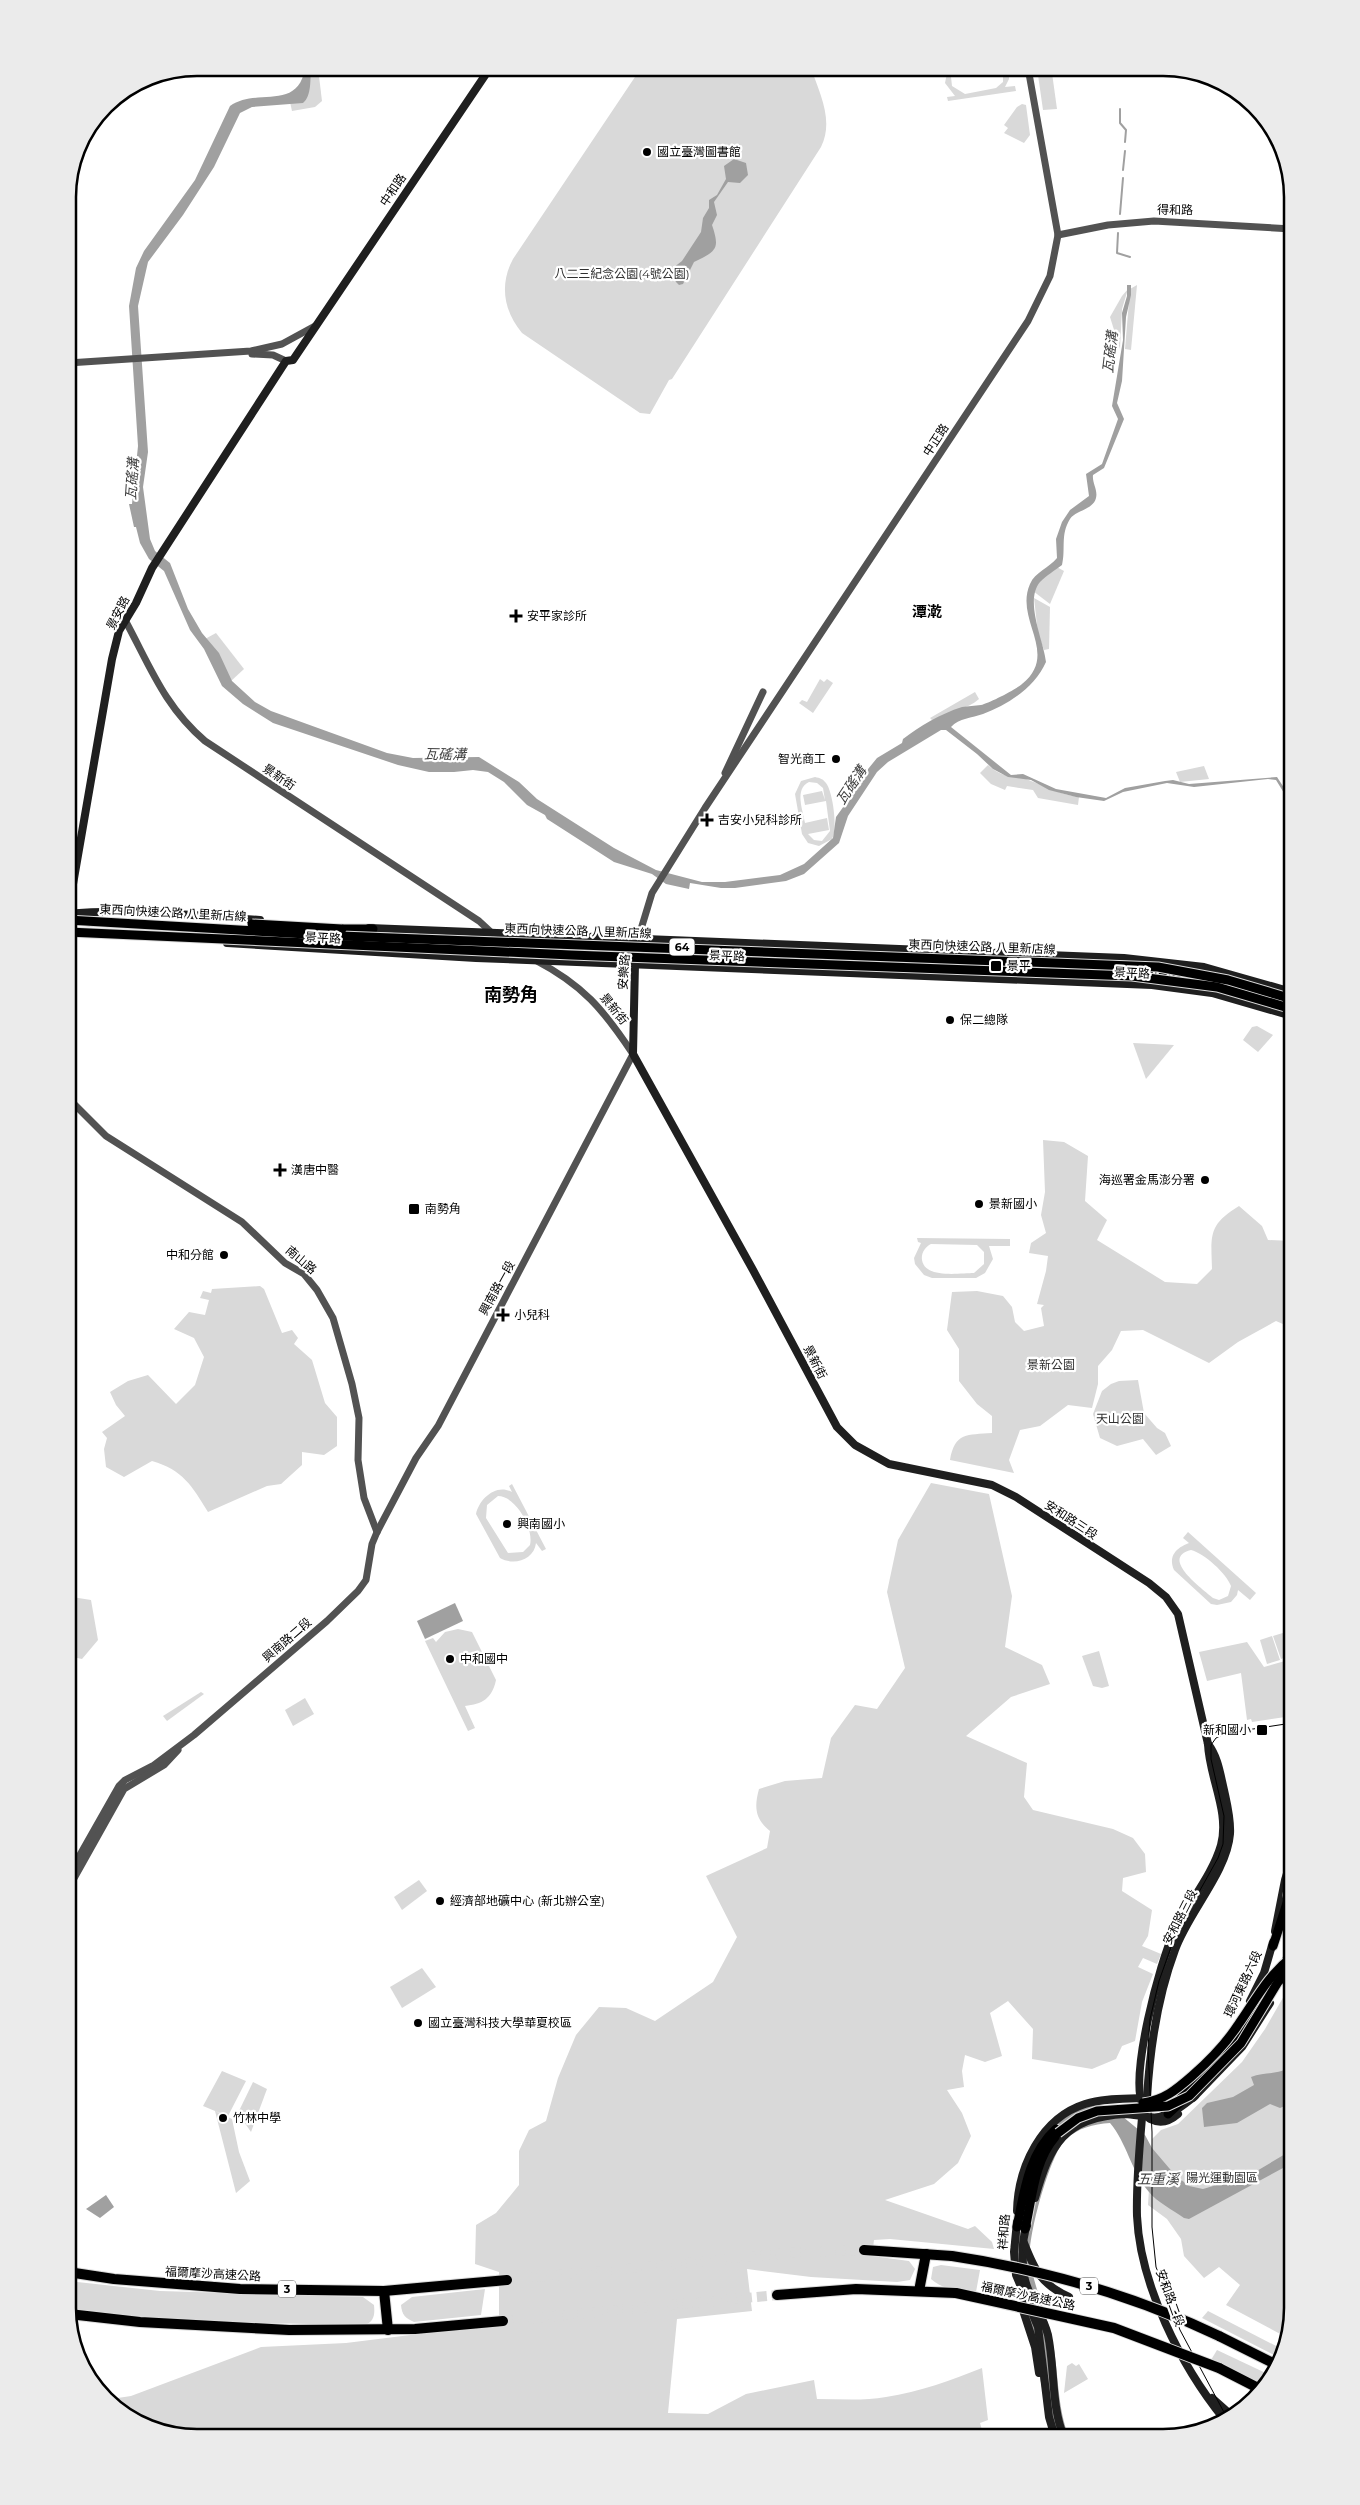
<svg xmlns="http://www.w3.org/2000/svg" width="1360" height="2505" font-family="Montserrat,'Noto Sans TC',sans-serif">
<rect width="100%" height="100%" fill="#fff"/>
<g fill="#d9d9d9" fill-rule="evenodd">
<polygon points="312,68 318,68 322,101 315,107 292,111 290,102"/>
<path d="M641 68H811C820 94 834 121 821 147L672 379 669 380 650 414 640 413 522 333C504 311 499 285 513 259Z"/>
<polygon points="948,68 953,68 951,77 952,86 965,94 996,88 1003,82 1003,68 1009,68 1009,79 1005,87 1015,86 1016,91 948,101 947,97 955,96 945,83"/>
<polygon points="1052,73 1057,109 1043,110 1038,75"/>
<polygon points="1022,104 1026,105 1030,135 1024,143 1004,133 1008,128 1004,125 1017,107"/>
<polygon points="1137,285 1131,350 1125,349 1130,289"/>
<polygon points="1128,289 1122,309 1120,349 1110,317 1122,296"/>
<polygon points="1055,566 1064,571 1050,604 1033,591 1044,574"/>
<polygon points="1034,598 1050,607 1049,649 1044,650 1038,634"/>
<polygon points="216,633 244,669 231,681 205,639"/>
<polygon points="820,679 824,682 827,679 833,683 813,713 799,703 802,700 807,702"/>
<path d="M975 692 979 699C967 710 947 711 933 721L930 718Z"/>
<path d="M988 765C1006 781 1014 773 1031 781 1047 787 1062 795 1079 797L1078 805 1038 798 1033 790 1007 786 1005 790 991 784 980 773Z"/>
<polygon points="1204,766 1209,779 1180,782 1176,772"/>
<path d="M815 777C820 778 823 779 826 783 833 792 838 830 832 839L819 846 808 843 802 834 795 794 801 781ZM809 782 817 783 823 788 825 800 822 791 803 795 805 805 826 801 830 831 822 841 814 840 808 834 829 830 827 818 805 823C803 810 794 789 809 782Z"/>
<polygon points="1257,1026 1273,1035 1258,1052 1243,1040 1252,1027"/>
<polygon points="1133,1043 1174,1045 1146,1079"/>
<path d="M1043 1140 1064 1142 1088 1156 1085 1201 1107 1220 1097 1240 1165 1282 1197 1284 1212 1269C1211 1235 1208 1225 1239 1206L1262 1226 1268 1240 1292 1241V1328L1276 1321 1238 1342 1209 1363 1143 1330 1121 1331 1112 1350 1098 1366V1384L1092 1408 1068 1405 1040 1426 1020 1430 1009 1460 1014 1473 950 1460C955 1432 967 1435 992 1433V1416L977 1404 959 1381V1349L947 1330 952 1292 977 1291 1003 1296 1012 1307 1015 1322 1024 1331 1044 1326 1041 1308 1044 1305 1037 1304 1046 1271 1048 1256 1029 1253 1031 1243 1046 1233 1041 1215 1045 1192Z"/>
<path d="M917 1238 1010 1239V1246H989L993 1259 985 1273 976 1278H932L924 1275 915 1264 914 1258 921 1243 918 1242ZM931 1244 977 1245 984 1252V1264L974 1273C960 1273 925 1279 922 1260 921 1253 925 1247 931 1244Z"/>
<path d="M260 1286 264 1289 282 1333 292 1330 298 1338 294 1344 312 1360 325 1403 337 1417V1446L324 1455 302 1452V1465L281 1484 267 1486 208 1512C192 1486 183 1470 152 1461L124 1477 106 1467 104 1449 107 1438 102 1432 125 1416 116 1405 110 1392 128 1381 148 1375 176 1404 195 1385 204 1357 194 1338 174 1329 189 1312 205 1315 209 1300 200 1298 203 1291 211 1293 212 1289Z"/>
<polygon points="1138,1380 1144,1413 1157,1428 1165,1433 1171,1446 1156,1455 1143,1439 1117,1446 1100,1438 1093,1414 1102,1391 1111,1384 1119,1381"/>
<path d="M931 1483 989 1494 1012 1596 1005 1647 1042 1665 1050 1684 1011 1697 966 1736 1027 1763 1024 1797 1033 1810 1113 1829 1133 1838 1145 1854 1146 1872 1123 1878 1122 1891 1152 1910 1148 1936 1142 1946 1161 1954 1157 1964 1143 1958 1138 1967 1153 1974 1142 2002 1135 2041 1122 2046 1116 2059 1092 2069 1032 2059 1033 2029 1008 2001 990 2013 1002 2056 985 2062 965 2055 962 2071 964 2087 947 2090 962 2113 971 2136 958 2163 934 2184 885 2200 968 2229 975 2226 992 2242 994 2249 890 2239 874 2240 872 2256 909 2261 915 2269 910 2280 897 2282 811 2277 747 2269 752 2311 677 2319 668 2413 708 2414 746 2394 814 2380 817 2399C840 2399 864 2401 886 2397 920 2392 951 2380 982 2368L988 2420 980 2423 984 2437H941L938 2435 935 2437H189L125 2416 111 2399 131 2396 261 2347 346 2343 499 2324V2272L475 2264 476 2225 496 2213 519 2185V2151L529 2130 546 2121 558 2078 576 2035 599 2007 626 2008 655 2021 713 1982 737 1937 706 1876 767 1848 770 1831C755 1819 754 1807 759 1789L785 1781 822 1778 831 1738 855 1705 877 1709 905 1668 887 1592 898 1540Z"/>
<path d="M512 1484 546 1549 542 1551 536 1543C534 1560 514 1566 500 1558L476 1514C479 1499 496 1483 512 1492L509 1486ZM498 1496C516 1496 534 1529 530 1545L523 1552 508 1553 486 1518 487 1505Z"/>
<path d="M1188 1532 1256 1593 1250 1600 1238 1590 1237 1595 1231 1602 1217 1605 1211 1604 1174 1570C1168 1556 1176 1548 1189 1543L1183 1538ZM1191 1550C1204 1553 1227 1574 1231 1586L1228 1596 1219 1600 1213 1598C1203 1589 1159 1558 1191 1550Z"/>
<polygon points="68,1589 72,1597 91,1600 98,1640 82,1659 68,1656"/>
<path d="M458 1629 472 1632 496 1680C492 1699 482 1704 465 1706L475 1728 468 1731 425 1641 433 1638 436 1642 445 1632Z"/>
<polygon points="1286,1632 1292,1655 1281,1659 1273,1636"/>
<polygon points="1272,1636 1280,1660 1267,1664 1260,1640"/>
<polygon points="1247,1642 1264,1667 1292,1659 1292,1716 1252,1722 1251,1719 1247,1720 1241,1673 1207,1681 1199,1652"/>
<polygon points="1099,1651 1109,1686 1102,1688 1093,1686 1082,1656"/>
<polygon points="201,1692 204,1694 167,1721 163,1716"/>
<polygon points="305,1698 314,1714 293,1726 285,1710"/>
<polygon points="419,1880 427,1891 402,1910 394,1897"/>
<polygon points="422,1968 436,1987 402,2008 390,1987"/>
<polygon points="1292,1982 1292,2308 1284,2336 1226,2305 1240,2285 1219,2267 1204,2278 1184,2256 1181,2239 1167,2219 1148,2205 1152,2139 1161,2130 1178,2124 1242,2062 1265,2029"/>
<polygon points="222,2071 246,2081 228,2116 215,2111 232,2119 239,2152 250,2181 236,2193 215,2111 203,2106"/>
<polygon points="253,2082 267,2089 251,2132 238,2113"/>
<path d="M941 2265 980 2270 976 2292C960 2290 944 2291 931 2279L933 2267Z"/>
<path d="M68 2281 160 2291 363 2297 374 2305C375 2315 374 2321 365 2325 266 2323 166 2323 68 2309Z"/>
<path d="M485 2289 481 2315 414 2322C405 2318 402 2315 401 2305L412 2297Z"/>
<polygon points="1208,2311 1280,2348 1278,2357 1202,2318"/>
<polygon points="1217,2350 1272,2376 1264,2385 1211,2360"/>
<polygon points="1072,2363 1076,2366 1079,2364 1088,2379 1064,2393 1067,2366"/>
</g>
<g fill="#a0a0a0">
<path d="M305 68H311C310 78 312 96 303 103L252 107 240 113 214 167 183 215 148 262 138 306 148 452 143 487 150 539 155 551 170 563 188 609 202 633 219 653 232 681 255 702 271 711 387 753 413 758 479 757 519 782 537 799 614 848 656 870 702 882H725L780 875 804 864 833 838 836 817 854 792 860 779 877 758 902 743 903 739C920 726 940 714 962 707 968 706 975 706 981 705 989 703 1015 690 1022 684 1060 653 1014 620 1030 584 1035 572 1049 568 1057 558L1056 539 1062 522 1070 510 1089 496 1086 474 1102 464 1118 419 1112 406 1123 340 1122 313 1127 296V285H1131V295L1126 317 1122 381 1117 403 1124 419 1104 468 1093 475C1092 483 1098 490 1096 498 1093 510 1076 510 1070 519 1060 535 1066 549 1062 565 1055 570 1046 576 1040 582 1024 601 1044 641 1046 662 1035 687 1008 705 983 714 972 718 959 718 951 727L1011 775 1023 774 1056 789 1106 798 1125 788 1165 781 1173 780 1189 784 1277 777 1292 800V806L1276 780 1268 779 1194 787 1167 783 1123 792 1104 801 1076 797 1049 790 1031 780 1008 777 993 769 977 754 946 730H941L888 762 877 772 848 816 839 843 804 874 786 881 735 888H721L690 883 689 889 666 884 652 874 614 862 547 819 545 815 527 805 504 782 488 772 473 770 454 772H429L398 765 273 723 243 704 222 686 204 649 190 630 164 571 149 559 140 543 136 527H134L129 504H132L138 446 129 306 136 268 144 251 195 180 230 106C256 87 298 112 305 68Z"/>
<path d="M734 159 746 163 748 175 740 183 728 182 714 202 717 215 712 225C720 249 717 251 694 262L683 284 679 285 671 277 669 271 682 261 701 232 703 218 709 208V200L717 195 726 179 724 166Z"/>
<polygon points="455,1603 463,1621 425,1639 417,1621"/>
<path d="M1292 2065V2103L1280 2108 1270 2104 1237 2123 1204 2127 1202 2108 1207 2103 1233 2097 1254 2085 1251 2077C1265 2071 1280 2076 1292 2065Z"/>
<path d="M1096 2104 1111 2107 1145 2135 1152 2148 1175 2175 1189 2186 1203 2189 1250 2175 1292 2150V2160L1283 2168 1189 2219 1184 2218C1173 2210 1157 2202 1149 2192 1131 2171 1127 2143 1110 2123 1093 2124 1078 2128 1065 2140 1050 2155 1027 2238 1030 2260 1034 2289 1048 2315 1053 2344 1059 2376 1057 2407 1069 2437H1052L1040 2378 1036 2339 1015 2276 1018 2238 1034 2158 1052 2124 1071 2109Z"/>
<polygon points="106,2195 114,2207 100,2218 86,2209"/>
</g>
<g fill="none" stroke-linecap="round" stroke-linejoin="round">
<g stroke="#a0a0a0" stroke-width="2">
<polyline points="1120,109 1120,123 1126,130 1125,142"/>
<polyline points="1123,170 1125,151"/>
<polyline points="1120,214 1123,178"/>
<polyline points="1118,233 1117,253 1130,257"/>
</g>
<g stroke="#d9d9d9" stroke-width="10" stroke-dasharray="10 5" stroke-linecap="butt">
<polyline points="507,2280 789,2253 864,2250"/>
<polyline points="503,2321 777,2295"/>
</g>
<g stroke="#dbdbdb" stroke-width="11">
<g id="trunk">
<polyline points="342,929 373,929"/>
<polyline points="1273,1946 1289,1897"/>
<polyline points="1177,2102 1227,2051 1260,2000"/>
<polyline points="1168,2114 1182,2101"/>
<path d="M1017 2227C1024 2192 1029 2153 1056 2129"/>
<path d="M1025 2229C1032 2199 1034 2161 1055 2137"/>
</g>
</g>
<g stroke="#dbdbdb" stroke-width="12">
<g id="motorway">
<polyline points="864,2250 952,2256"/>
<polyline points="68,2272 114,2279 240,2289 384,2291 507,2280"/>
<polyline points="384,2291 388,2330"/>
<polyline points="919,2291 926,2254"/>
<polyline points="777,2295 856,2289 956,2293"/>
<polyline points="69,2314 140,2322 289,2330 415,2329 503,2321"/>
<polyline points="1219,2336 1275,2364"/>
<polyline points="1219,2368 1260,2389"/>
</g>
</g>
<g stroke="#525252" stroke-width="7">
<polyline points="1058,235 1108,225 1154,221 1292,229"/>
<polyline points="252,354 273,355 286,361"/>
<polyline points="68,363 251,351 282,344 315,326"/>
<path d="M125 620C150 666 164 706 205 741L479 921 492 933"/>
<polyline points="725,773 763,692"/>
<polyline points="635,961 638,939 652,893 705,808 1028,321 1050,276 1058,235 1028,68"/>
<polyline points="68,1098 106,1136 242,1222 285,1263 304,1274 317,1290 333,1318 352,1384 359,1418 358,1460 364,1498 377,1532"/>
<path d="M68 1876 119 1786 125 1780 154 1765 194 1735 327 1621 358 1591 366 1580 372 1544 377 1532 416 1458 438 1426 633 1054C603 1009 583 985 535 960"/>
<polyline points="68,1889 124,1789 164,1765 178,1750"/>
</g>
<g stroke="#1f1f1f" stroke-width="8">
<polyline points="68,913 112,659 119,631 136,603 152,568 286,361 293,360 490,68"/>
<path d="M68 914C130 908 197 916 260 920"/>
<polyline points="369,928 1124,958 1204,967 1292,992"/>
<polyline points="227,943 476,958 1152,985 1212,993 1292,1016"/>
<path d="M635 964 633 1054 753 1270 837 1427 855 1445 889 1464 992 1485 1016 1497 1149 1583 1166 1597 1178 1614 1208 1744C1209 1777 1230 1812 1221 1845 1212 1876 1188 1903 1174 1932 1160 1962 1129 2077 1143 2106"/>
<path d="M1208 1744C1218 1757 1220 1773 1224 1790 1227 1804 1231 1819 1230 1834 1227 1872 1188 1913 1175 1950 1157 1998 1150 2047 1147 2098L1143 2106C1140 2142 1136 2180 1137 2216 1140 2285 1181 2366 1224 2419"/>
<polyline points="1275,1931 1285,1880 1292,1857"/>
<polyline points="1285,1964 1292,1939"/>
<polyline points="1250,2001 1264,1973 1273,1942"/>
<polyline points="1193,2098 1242,2047 1270,2003"/>
<path d="M1150 2119C1160 2124 1170 2121 1178 2114"/>
<path d="M1035 2198C1050 2145 1064 2117 1125 2114 1135 2114 1149 2119 1159 2117 1174 2113 1184 2105 1195 2096"/>
<path d="M1017 2211C1018 2167 1041 2118 1085 2104 1104 2098 1124 2099 1143 2098"/>
<polyline points="1017,2222 1014,2252 1016,2275 1038,2327 1049,2417 1055,2437"/>
<path d="M1027 2226C1021 2241 1022 2259 1024 2275 1027 2296 1043 2314 1048 2335 1055 2369 1051 2406 1064 2437"/>
<path d="M1024 2243C1035 2271 1041 2284 1069 2297"/>
<polyline points="1020,2290 1019,2298 1035,2347 1039,2373"/>
<polyline points="1212,2398 1230,2414"/>
</g>
<use href="#trunk" stroke="#000" stroke-width="9"/>
<use href="#motorway" stroke="#000" stroke-width="10"/>
<polyline stroke="#000" stroke-width="1" points="1226,2416 1180,2330 1156,2267 1152,2227 1152,2132 1148,2048 1150,2019 1159,1981 1176,1933 1218,1858 1223,1844 1224,1816 1211,1759 1211,1745 1216,1738 1227,1733 1292,1723"/>
<polyline stroke="#000" stroke-width="2" stroke-dasharray="8 2.5 1 2.5" stroke-linecap="butt" points="68,924 457,945 1139,971 1207,979 1292,1003"/>
<g stroke="#dbdbdb" stroke-width="11" stroke-linecap="butt">
<g id="trunk-bridge">
<polyline points="68,920 341,936 1158,967 1228,980 1292,999"/>
<polyline points="252,924 342,929"/>
<polyline points="68,932 571,955 1132,976 1217,987 1292,1009"/>
<polyline points="1292,1918 1288,1895 1292,1869"/>
<path d="M1143 2103C1164 2100 1176 2090 1192 2076 1209 2061 1225 2045 1238 2025 1255 2001 1268 1975 1292 1957"/>
<polyline points="1058,2133 1078,2118 1097,2111 1168,2106 1189,2096 1241,2043 1278,1982 1292,1966"/>
</g>
</g>
<g stroke="#dbdbdb" stroke-width="12" stroke-linecap="butt">
<g id="motorway-bridge">
<path d="M952 2256C1046 2270 1133 2295 1219 2336"/>
<polyline points="956,2293 1114,2328 1219,2368"/>
</g>
</g>
<use href="#trunk-bridge" stroke="#000" stroke-width="9"/>
<use href="#motorway-bridge" stroke="#000" stroke-width="10"/>
</g>
<g fill="#000" stroke="#fff" stroke-width="2">
<circle cx="647" cy="152" r="5"/>
<path d="M513.5 608.5h5v5h5v5h-5v5h-5v-5h-5v-5h5z"/>
<circle cx="836" cy="759" r="5"/>
<path d="M704.5 812.5h5v5h5v5h-5v5h-5v-5h-5v-5h5z"/>
<rect x="990" y="960" width="12" height="12" rx="2.5"/>
<circle cx="950" cy="1020" r="5"/>
<path d="M277.5 1162.5h5v5h5v5h-5v5h-5v-5h-5v-5h5z"/>
<circle cx="1205" cy="1180" r="5"/>
<circle cx="979" cy="1204" r="5"/>
<rect x="408" y="1203" width="12" height="12" rx="2.5"/>
<circle cx="224" cy="1255" r="5"/>
<path d="M500.5 1307.5h5v5h5v5h-5v5h-5v-5h-5v-5h5z"/>
<circle cx="507" cy="1524" r="5"/>
<circle cx="450" cy="1659" r="5"/>
<rect x="1256" y="1724" width="12" height="12" rx="2.5"/>
<circle cx="440" cy="1901" r="5"/>
<circle cx="418" cy="2023" r="5"/>
<circle cx="223" cy="2118" r="5"/>
</g>
<g text-anchor="middle" stroke-width="4.5" stroke-linejoin="round" paint-order="stroke">
<g fill="#fff" stroke="#4c4c4c" stroke-width="1">
<rect x="669.5" y="938.5" width="25" height="17" rx="4"/>
<rect x="1080" y="2277.5" width="18" height="17" rx="4"/>
<rect x="278" y="2280.5" width="18" height="17" rx="4"/>
</g>
<g font-size="11" font-weight="bold" fill="#000">
<text x="682" y="951">64</text>
<text x="1089" y="2290">3</text>
<text x="287" y="2293">3</text>
</g>
<g font-size="12" fill="#000" stroke="#fff" text-anchor="start">
<text x="657" y="156">國立臺灣圖書館</text>
<text x="527" y="620">安平家診所</text>
<text x="826" y="763" text-anchor="end">智光商工</text>
<text x="718" y="824">吉安小兒科診所</text>
<text x="1007" y="970">景平</text>
<text x="960" y="1024">保二總隊</text>
<text x="291" y="1174">漢唐中醫</text>
<text x="1195" y="1184" text-anchor="end">海巡署金馬澎分署</text>
<text x="989" y="1208">景新國小</text>
<text x="425" y="1213">南勢角</text>
<text x="214" y="1259" text-anchor="end">中和分館</text>
<text x="514" y="1319">小兒科</text>
<text x="517" y="1528">興南國小</text>
<text x="460" y="1663">中和國中</text>
<text x="1251" y="1734" text-anchor="end">新和國小</text>
<text x="450" y="1905">經濟部地礦中心 (新北辦公室)</text>
<text x="428" y="2027">國立臺灣科技大學華夏校區</text>
<text x="233" y="2122">竹林中學</text>
</g>
<g font-size="12" fill="#000" stroke="#fff">
<text transform="translate(393 190) rotate(-56)" y="4">中和路</text>
<text transform="translate(1175 210) rotate(1)" y="4">得和路</text>
<text transform="translate(936 440) rotate(-57)" y="4">中正路</text>
<text transform="translate(118 613) rotate(-63)" y="4">景安路</text>
<text transform="translate(279 777) rotate(34)" y="4">景新街</text>
<text transform="translate(173 913) rotate(3)" y="4">東西向快速公路 八里新店線</text>
<text transform="translate(578 931) rotate(2)" y="4">東西向快速公路 八里新店線</text>
<text transform="translate(323 938) rotate(3)" y="4">景平路</text>
<text transform="translate(982 947) rotate(2)" y="4">東西向快速公路 八里新店線</text>
<text transform="translate(727 956) rotate(2)" y="4">景平路</text>
<text transform="translate(624 972) rotate(-86)" y="4">安樂路</text>
<text transform="translate(1132 973) rotate(3)" y="4">景平路</text>
<text transform="translate(614 1009) rotate(51)" y="4">景新街</text>
<text transform="translate(301 1260) rotate(40)" y="4">南山路</text>
<text transform="translate(497 1288) rotate(-61)" y="4">興南路一段</text>
<text transform="translate(815 1362) rotate(63)" y="4">景新街</text>
<text transform="translate(1071 1520) rotate(33)" y="4">安和路三段</text>
<text transform="translate(287 1640) rotate(-41)" y="4">興南路二段</text>
<text transform="translate(1180 1917) rotate(-63)" y="4">安和路三段</text>
<text transform="translate(1243 1984) rotate(-65)" y="4">環河東路六段</text>
<text transform="translate(1004 2232) rotate(-86)" y="4">祥和路</text>
<text transform="translate(213 2274) rotate(3)" y="4">福爾摩沙高速公路</text>
<text transform="translate(1028 2296) rotate(12)" y="4">福爾摩沙高速公路</text>
<text transform="translate(1170 2298) rotate(70)" y="4">安和路二段</text>
</g>
<g font-size="12" fill="#303030" stroke="#fff">
<text x="622" y="278">八二三紀念公園(4號公園)</text>
<text x="1051" y="1369">景新公園</text>
<text x="1120" y="1423">天山公園</text>
<text x="1222" y="2182">陽光運動園區</text>
</g>
<g font-size="14" font-style="italic" fill="#414141" stroke="#fff">
<text transform="translate(1110 352) rotate(-83)" y="5">瓦磘溝</text>
<text transform="translate(132 479) rotate(-86)" y="5">瓦磘溝</text>
<text transform="translate(445 754) rotate(1)" y="5">瓦磘溝</text>
<text transform="translate(851 785) rotate(-56)" y="5">瓦磘溝</text>
<text x="1158" y="2184">五重溪</text>
</g>
<g font-size="15" font-weight="bold" fill="#000" stroke="#fff">
<text x="927" y="617">潭漧</text>
</g>
<g font-size="18" font-weight="bold" fill="#000" stroke="#fff">
<text x="511" y="1001">南勢角</text>
</g>
</g>
<path d="M0 0H1360V2505H0ZM197 76H1163A121 121 0 0 1 1284 197V2308A121 121 0 0 1 1163 2429H197A121 121 0 0 1 76 2308V197A121 121 0 0 1 197 76Z" fill="#ebebeb" fill-rule="evenodd"/>
<path fill="none" stroke="#000" stroke-width="2.5" d="M197 76H1163A121 121 0 0 1 1284 197V2308A121 121 0 0 1 1163 2429H197A121 121 0 0 1 76 2308V197A121 121 0 0 1 197 76Z"/>
</svg>
